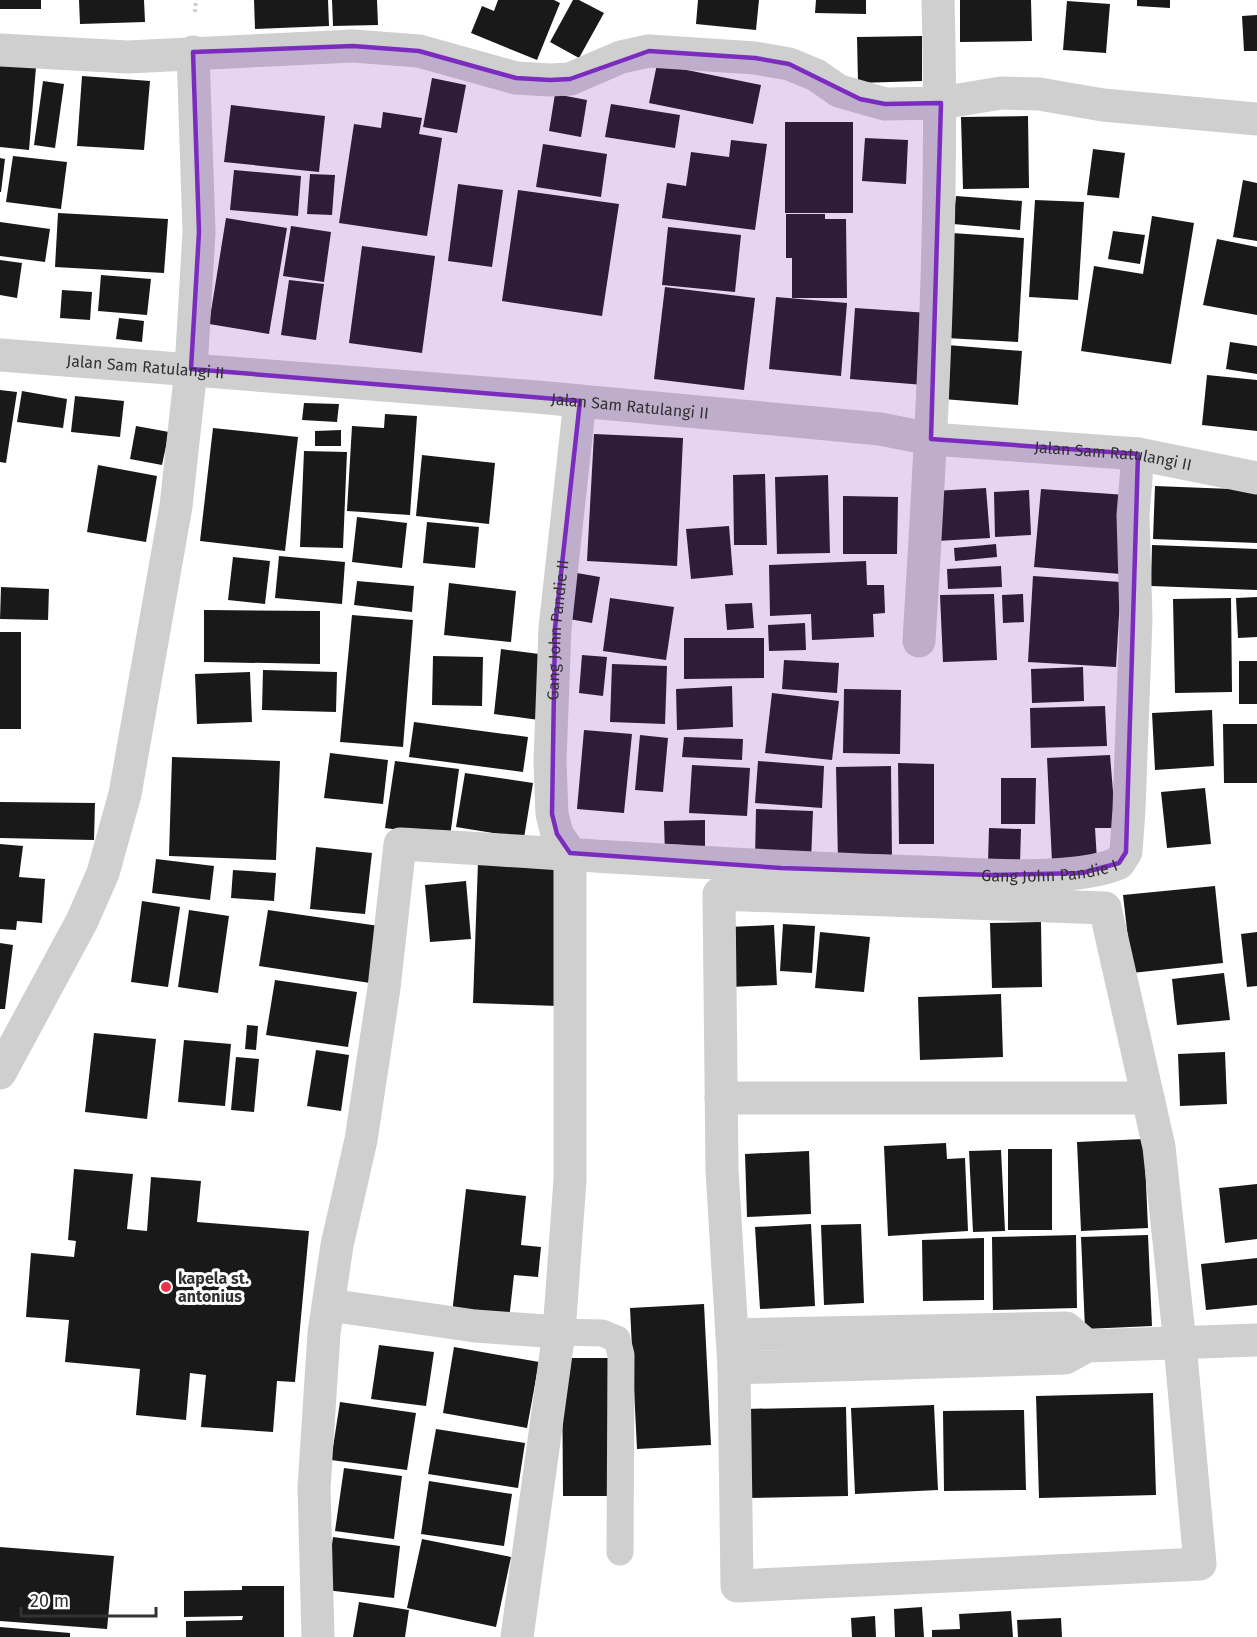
<svg xmlns="http://www.w3.org/2000/svg" width="1257" height="1637" font-family="'Fira Sans',sans-serif">
<rect width="100%" height="100%" fill="#fff"/>
<g fill="#191919">
<rect x="0" y="0" width="41" height="9"/>
<polygon points="79,0 144,0 145,22 80,24"/>
<polygon points="254,0 328,0 329,26 255,29"/>
<polygon points="332,0 377,0 378,25 333,26"/>
<polygon points="498,0 554,0 560,3 537,60 471,33 482,6 494,11"/>
<polygon points="573,0 579,0 604,13 579,58 550,42"/>
<polygon points="698,0 759,0 756,30 696,24"/>
<polygon points="816,0 866,0 866,14 815,13"/>
<polygon points="960,0 1031,0 1032,41 960,42"/>
<polygon points="1137,0 1170,0 1170,8 1137,6"/>
<polygon points="1067,1 1110,4 1106,53 1063,50"/>
<polygon points="1257,15 1257,51 1244,51 1242,16"/>
<polygon points="922,36 922,81 858,83 857,37"/>
<polygon points="0,63 36,67 29,150 0,147"/>
<polygon points="657,64 761,85 753,124 649,103"/>
<polygon points="82,76 150,81 144,150 77,146"/>
<polygon points="432,78 466,85 457,133 423,127"/>
<polygon points="43,81 64,84 55,148 34,145"/>
<polygon points="555,94 587,100 581,137 549,131"/>
<polygon points="611,104 680,115 675,148 605,137"/>
<polygon points="231,105 325,116 319,172 224,162"/>
<polygon points="383,112 422,118 419,134 442,138 427,236 339,223 354,124 381,128"/>
<polygon points="1028,116 1029,188 963,189 961,117"/>
<rect x="785" y="122" width="68" height="91"/>
<polygon points="865,138 908,140 906,184 862,181"/>
<polygon points="731,140 767,144 755,230 662,218 667,183 686,186 691,152 729,157"/>
<polygon points="543,144 607,154 601,197 536,187"/>
<polygon points="1093,149 1125,153 1119,198 1087,195"/>
<polygon points="13,156 67,162 61,209 6,202"/>
<polygon points="0,158 5,159 1,192 0,192"/>
<polygon points="234,170 301,176 298,216 230,210"/>
<polygon points="310,174 335,175 332,215 307,214"/>
<polygon points="1243,180 1257,183 1257,241 1233,237"/>
<polygon points="458,184 503,190 492,267 448,261"/>
<polygon points="518,190 619,204 602,316 502,301"/>
<polygon points="956,196 1022,201 1020,230 953,224"/>
<polygon points="1035,200 1084,202 1078,300 1029,297"/>
<polygon points="58,213 168,219 164,273 55,267"/>
<polygon points="786,214 825,214 825,219 846,219 847,298 792,298 792,258 786,258"/>
<polygon points="1152,216 1194,223 1171,364 1081,351 1094,266 1143,274"/>
<polygon points="226,218 287,228 269,334 209,324"/>
<polygon points="0,222 50,229 45,262 0,256"/>
<polygon points="291,226 331,232 324,282 283,276"/>
<polygon points="668,227 741,235 735,292 662,285"/>
<polygon points="1113,231 1145,235 1140,264 1108,259"/>
<polygon points="952,233 1024,238 1018,342 946,338"/>
<polygon points="1217,239 1257,247 1257,315 1203,305"/>
<polygon points="362,246 435,256 422,353 349,343"/>
<polygon points="0,260 22,263 17,298 0,295"/>
<polygon points="101,275 151,279 147,315 98,311"/>
<polygon points="289,280 324,284 316,340 281,335"/>
<polygon points="665,287 755,298 744,390 654,379"/>
<polygon points="62,290 92,292 90,320 60,318"/>
<polygon points="776,297 847,303 841,376 769,369"/>
<polygon points="855,308 929,313 924,385 850,379"/>
<polygon points="119,318 144,321 142,342 116,339"/>
<polygon points="1230,342 1257,346 1257,374 1226,369"/>
<polygon points="947,345 1022,351 1018,405 943,399"/>
<polygon points="1207,375 1257,380 1257,431 1202,425"/>
<polygon points="0,390 17,392 6,463 0,462"/>
<polygon points="22,391 67,399 63,428 17,422"/>
<polygon points="75,396 124,401 120,437 71,432"/>
<polygon points="304,403 339,404 337,422 302,420"/>
<polygon points="385,414 417,416 410,515 347,511 352,426 384,428"/>
<polygon points="136,426 169,432 162,465 130,459"/>
<polygon points="213,428 298,437 285,551 200,541"/>
<polygon points="341,430 341,446 315,446 315,431"/>
<polygon points="594,434 683,438 677,566 587,561"/>
<polygon points="304,451 347,452 343,548 300,547"/>
<polygon points="422,455 495,463 489,524 416,516"/>
<polygon points="98,465 157,476 146,542 87,532"/>
<polygon points="765,474 767,545 734,545 733,475"/>
<polygon points="828,475 830,553 777,554 775,477"/>
<polygon points="1155,486 1257,490 1257,543 1153,539"/>
<polygon points="986,488 990,538 937,541 934,491"/>
<polygon points="1041,489 1126,495 1121,574 1034,567"/>
<polygon points="1029,490 1031,535 995,537 994,492"/>
<polygon points="843,496 898,497 897,554 843,554"/>
<polygon points="357,517 407,523 402,568 352,562"/>
<polygon points="427,522 479,527 475,568 423,563"/>
<polygon points="729,526 733,575 691,579 686,529"/>
<polygon points="996,544 997,557 955,561 954,548"/>
<polygon points="1152,545 1257,549 1257,590 1151,586"/>
<polygon points="279,556 345,562 342,604 275,598"/>
<polygon points="233,557 270,561 265,604 228,600"/>
<polygon points="866,561 867,585 884,585 885,613 873,614 874,637 812,640 811,614 770,616 769,565"/>
<polygon points="1001,566 1002,587 948,589 947,569"/>
<polygon points="571,572 600,577 592,623 563,618"/>
<polygon points="1033,576 1121,582 1116,667 1028,662"/>
<polygon points="357,581 414,586 412,612 354,605"/>
<polygon points="449,583 516,591 511,642 444,635"/>
<polygon points="1,587 49,589 48,620 0,619"/>
<polygon points="994,594 997,660 943,662 940,595"/>
<polygon points="1023,594 1024,622 1003,623 1002,595"/>
<polygon points="1257,597 1257,637 1238,638 1236,598"/>
<polygon points="610,598 674,607 666,660 603,651"/>
<polygon points="1231,598 1232,692 1175,693 1173,599"/>
<polygon points="752,603 754,628 727,630 725,604"/>
<polygon points="204,610 320,611 320,664 204,662"/>
<polygon points="352,615 413,620 403,747 340,742"/>
<polygon points="805,623 806,650 769,651 768,625"/>
<rect x="0" y="632" width="21" height="97"/>
<polygon points="684,638 764,638 764,678 684,679"/>
<polygon points="501,649 547,655 539,720 494,714"/>
<polygon points="582,655 607,657 603,696 579,693"/>
<polygon points="433,656 483,657 482,706 432,705"/>
<polygon points="784,660 839,663 837,693 782,689"/>
<rect x="1239" y="661" width="18" height="43"/>
<polygon points="612,664 667,666 665,724 610,722"/>
<polygon points="1083,667 1084,701 1032,703 1031,669"/>
<polygon points="263,670 337,672 336,712 262,710"/>
<polygon points="250,672 252,722 197,724 195,674"/>
<polygon points="732,686 733,727 677,730 676,689"/>
<polygon points="844,689 901,690 900,754 843,753"/>
<polygon points="772,693 839,701 832,760 765,753"/>
<polygon points="1105,706 1107,746 1031,748 1030,708"/>
<polygon points="1212,710 1214,766 1155,770 1152,713"/>
<polygon points="414,722 528,737 523,772 409,757"/>
<polygon points="1223,724 1257,724 1257,783 1224,783"/>
<polygon points="584,730 632,734 624,813 577,809"/>
<polygon points="640,735 668,738 663,792 635,790"/>
<polygon points="684,737 743,739 742,760 682,757"/>
<polygon points="330,753 388,760 383,804 324,798"/>
<polygon points="1110,755 1116,828 1095,828 1097,860 1052,862 1047,758"/>
<polygon points="172,757 280,761 276,860 169,856"/>
<polygon points="395,761 459,769 450,837 385,828"/>
<polygon points="758,761 824,766 822,808 755,803"/>
<polygon points="898,763 934,764 934,844 899,844"/>
<polygon points="692,765 750,768 747,816 689,813"/>
<polygon points="891,766 892,860 838,861 836,767"/>
<polygon points="465,773 533,783 524,838 456,827"/>
<polygon points="1001,778 1036,778 1035,824 1001,824"/>
<polygon points="1205,788 1211,844 1167,848 1161,792"/>
<polygon points="0,802 95,803 94,840 0,838"/>
<polygon points="756,809 813,811 811,861 755,859"/>
<polygon points="705,820 705,855 665,855 664,821"/>
<polygon points="989,828 1021,829 1020,864 988,863"/>
<polygon points="0,844 23,846 19,877 45,879 42,923 17,921 16,930 0,929"/>
<polygon points="316,847 372,853 365,914 310,909"/>
<polygon points="156,859 214,866 210,900 152,893"/>
<polygon points="478,862 563,865 558,1006 473,1003"/>
<polygon points="233,870 276,873 274,901 231,898"/>
<polygon points="466,881 471,939 430,942 425,885"/>
<polygon points="1215,886 1223,963 1132,973 1123,895"/>
<polygon points="142,901 180,907 168,987 131,982"/>
<polygon points="189,910 229,916 218,993 178,987"/>
<polygon points="268,910 379,926 370,983 259,966"/>
<polygon points="1041,922 1042,987 992,988 990,923"/>
<polygon points="783,924 815,926 812,973 780,971"/>
<polygon points="774,925 777,985 730,987 728,927"/>
<polygon points="820,932 870,937 864,992 815,988"/>
<polygon points="1257,932 1257,986 1247,987 1241,934"/>
<polygon points="0,943 13,945 5,1009 0,1009"/>
<polygon points="1224,973 1230,1020 1177,1025 1172,979"/>
<polygon points="275,980 357,992 348,1047 266,1035"/>
<polygon points="1001,994 1003,1057 920,1060 918,997"/>
<polygon points="247,1025 258,1026 256,1050 245,1049"/>
<polygon points="94,1033 156,1039 147,1119 85,1112"/>
<polygon points="184,1040 231,1044 225,1106 178,1102"/>
<polygon points="316,1050 349,1055 341,1111 307,1106"/>
<polygon points="1225,1052 1227,1104 1180,1106 1178,1054"/>
<polygon points="236,1057 259,1059 254,1112 231,1110"/>
<polygon points="1144,1139 1148,1228 1081,1231 1077,1142"/>
<polygon points="946,1143 947,1159 965,1158 968,1231 888,1236 884,1146"/>
<rect x="1008" y="1149" width="44" height="81"/>
<polygon points="1001,1150 1005,1231 973,1232 969,1151"/>
<polygon points="809,1151 811,1214 747,1217 745,1154"/>
<polygon points="74,1169 133,1174 127,1229 147,1231 151,1177 201,1181 197,1222 309,1231 295,1382 277,1381 273,1432 201,1427 206,1375 190,1373 186,1420 136,1415 140,1369 65,1362 69,1320 26,1317 31,1253 74,1257 76,1241 68,1240"/>
<polygon points="1257,1184 1257,1239 1225,1243 1219,1188"/>
<polygon points="466,1189 526,1196 521,1245 541,1247 538,1277 514,1275 509,1320 452,1314"/>
<polygon points="811,1224 815,1306 760,1309 755,1227"/>
<polygon points="861,1224 864,1303 824,1305 821,1225"/>
<polygon points="1076,1235 1077,1308 993,1310 992,1237"/>
<polygon points="1148,1235 1152,1326 1085,1329 1081,1237"/>
<polygon points="984,1238 984,1300 923,1301 922,1240"/>
<polygon points="1257,1258 1257,1305 1206,1310 1201,1264"/>
<polygon points="704,1304 711,1445 637,1449 630,1308"/>
<polygon points="379,1345 434,1352 426,1406 371,1399"/>
<polygon points="454,1347 539,1362 527,1428 443,1413"/>
<polygon points="562,1358 608,1358 609,1496 563,1496"/>
<polygon points="1153,1393 1156,1495 1039,1498 1036,1396"/>
<polygon points="340,1402 416,1413 407,1470 331,1460"/>
<polygon points="934,1405 938,1490 855,1494 851,1408"/>
<polygon points="846,1407 848,1496 745,1498 744,1409"/>
<polygon points="1024,1410 1026,1490 944,1491 943,1411"/>
<polygon points="436,1429 525,1443 518,1488 428,1474"/>
<polygon points="344,1468 402,1476 394,1539 335,1531"/>
<polygon points="429,1481 512,1494 504,1546 421,1534"/>
<polygon points="333,1537 400,1546 394,1598 326,1590"/>
<polygon points="422,1539 511,1557 496,1627 407,1608"/>
<polygon points="0,1547 114,1556 107,1629 0,1621"/>
<polygon points="242,1586 284,1586 284,1637 186,1637 186,1621 242,1620 243,1616 184,1617 184,1591 242,1590"/>
<polygon points="359,1602 409,1610 405,1637 353,1637"/>
<polygon points="922,1607 924,1637 895,1637 894,1609"/>
<polygon points="1011,1611 1013,1637 932,1637 932,1630 960,1629 959,1614"/>
<polygon points="875,1616 876,1637 852,1637 851,1618"/>
<polygon points="1061,1618 1062,1637 1018,1637 1017,1620"/>
<polygon points="0,1627 70,1633 70,1637 0,1637"/>
</g>
<g fill="none" stroke-linecap="round" stroke-linejoin="round">
<polyline stroke="#cfcfcf" stroke-width="4" stroke-dasharray="3 3" stroke-linecap="butt" points="195,12 196,0"/>
<polyline stroke="#cfcfcf" stroke-width="27" points="559,1332 602,1333 617,1339 621,1355 620,1552"/>
<g stroke="#cfcfcf" stroke-width="33">
<polyline points="0,50 128,57 353,46 419,51 516,78 550,80 570,79 621,57 649,51 755,58 789,64 816,75 839,91 885,104 941,103 1001,93 1039,94 1103,105 1257,119"/>
<path d="M919 641C932 428 944 214 938 0"/>
<path id="s1" d="M570 853 557 834 552 814 550 761 555 628 580 401"/>
<polygon points="719,894 1105,908 1159,1147 1180,1344 1200,1564 737,1586 734,1368 722,1170"/>
<polyline points="0,1073 82,921 103,873 125,794 176,506 191,369 199,232 193,52"/>
<polyline points="721,1098 1148,1098"/>
<polyline points="329,1305 475,1326 559,1332"/>
<polyline points="732,1335 1066,1328 1087,1346"/>
<polyline points="734,1368 1065,1358 1087,1346 1257,1340"/>
<path id="s2" d="M318 1637 314 1488 324 1333 337 1245 361 1140 384 988 400 844C574 854 747 867 921 872 973 874 1073 883 1119 863L1126 852 1129 809 1136 619 1133 515 1138 454"/>
<polyline points="517,1637 559,1332 570,1180 570,853"/>
</g>
<path stroke="#cfcfcf" stroke-width="33" id="s3" d="M0 355 537 397 880 429 931 439 1138 454 1257 478"/>
</g>
<path fill="#7b2cbf" fill-opacity="0.2" stroke="#7b2cbf" stroke-width="4.5" stroke-linejoin="round" d="M353 46 419 51 516 78 550 80 570 79 649 51 755 58 789 64 860 99 885 104 941 103 931 439 1138 454 1126 852 1119 863 1082 873 992 875 781 868 570 853 557 834 552 814 555 628 580 401 191 369 199 232 193 52Z"/>
<circle fill="#eb324a" stroke="#fff" stroke-width="2" cx="166" cy="1287" r="6"/>
<g text-anchor="middle" stroke-width="6" stroke-linejoin="round" paint-order="stroke">
<g font-size="16" fill="#323232" stroke="#fff">
<text dy="6" stroke="none"><textPath href="#s3" startOffset="146">Jalan Sam Ratulangi II</textPath></text>
<text dy="6" stroke="none"><textPath href="#s3" startOffset="632">Jalan Sam Ratulangi II</textPath></text>
<text dy="6" stroke="none"><textPath href="#s3" startOffset="1118">Jalan Sam Ratulangi II</textPath></text>
<text dy="6" stroke="none"><textPath href="#s1" startOffset="228">Gang John Pandie II</textPath></text>
<text dy="6" stroke="none"><textPath href="#s2" startOffset="1450">Gang John Pandie I</textPath></text>
</g>
<g font-size="16" font-weight="bold" fill="#323232" stroke="#fff" text-anchor="start">
<text x="178" y="1284">kapela st.<tspan x="178" dy="18">antonius</tspan></text>
</g>
</g>
<path d="M21 1607v9h135v-9" fill="none" stroke="#323232" stroke-width="3"/>
<text x="30" y="1607" font-size="18" fill="#323232" stroke="#ffffff" stroke-width="4.5" paint-order="stroke">20 m</text>
</svg>
